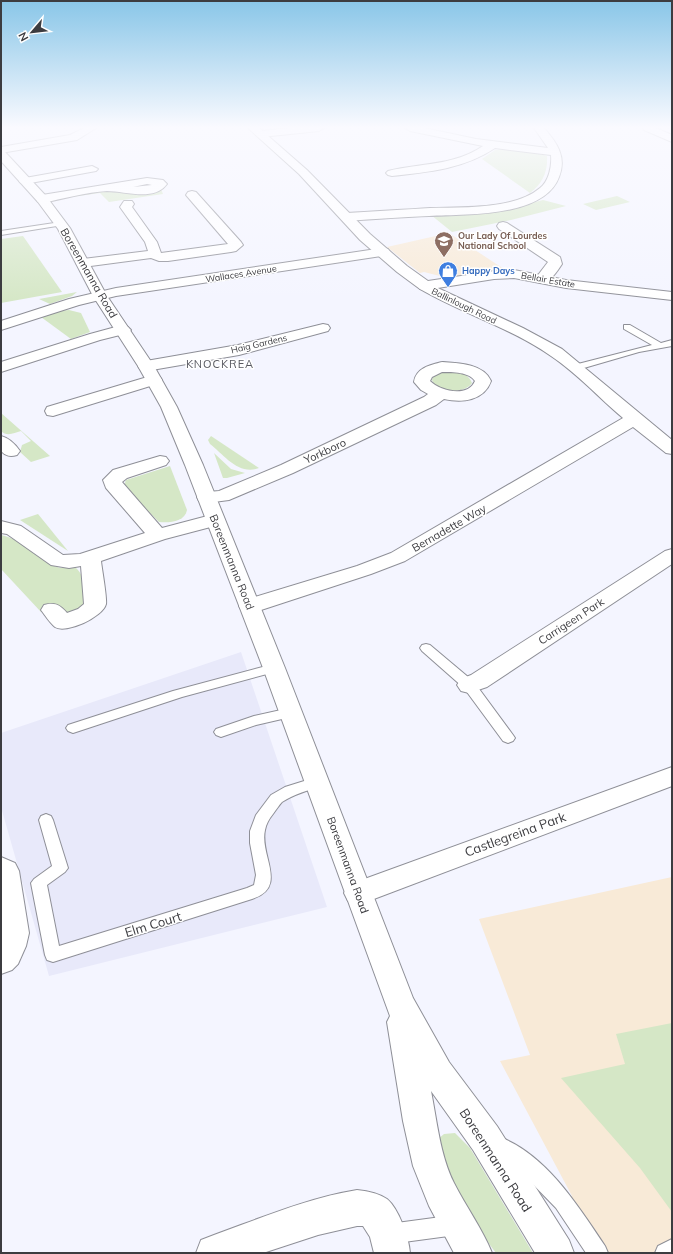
<svg xmlns="http://www.w3.org/2000/svg" width="673" height="1254" font-family="Mulish,sans-serif">
<rect width="100%" height="100%" fill="#f4f5ff"/>
<polygon fill="#e8e9fa" points="241,652 327,907 49,976 1,807 1,733"/>
<g fill="#f8ead7">
<polygon points="449,233 504,269 448,278 424,272 420,273 387,247"/>
<polygon points="672,877 672,1253 587,1253 557,1205 572,1196 500,1061 530,1055 479,919"/>
</g>
<g fill="#d5e7c6">
<path d="M503 149 529 151 547 156C548 172 542 184 530 193L482 159 495 150Z"/>
<polygon points="161,189 163,194 109,202 100,193 57,199 105,191"/>
<polygon points="617,196 630,202 596,210 583,204"/>
<polygon points="543,200 566,206 511,220 452,232 431,215 524,205"/>
<polygon points="23,236 62,292 1,303 1,239"/>
<polygon points="77,292 72,296 50,304 39,299"/>
<polygon points="69,310 81,313 90,332 71,339 41,317 58,311"/>
<path d="M448 371C457 372 468 372 472 383 465 394 436 394 432 380 434 372 440 372 448 371Z"/>
<path d="M1 413 50 456 31 462 20 452 22 445 31 441 21 431C14 433 7 437 1 431Z"/>
<path d="M211 436 259 468C239 476 224 455 210 444L208 440Z"/>
<polygon points="214,453 231,469 245,473 227,478 223,478"/>
<path d="M170 466 187 510C185 522 169 523 159 522L127 490C125 486 124 484 126 480Z"/>
<polygon points="38,514 68,551 20,520"/>
<path d="M1 535C23 539 36 560 57 567 63 569 70 567 76 568 86 577 87 597 82 609L65 614 55 606 41 612 1 569Z"/>
<polygon points="672,1023 672,1212 640,1168 561,1078 625,1064 616,1034"/>
<polygon points="455,1133 470,1148 533,1253 496,1253 470,1219 449,1186 438,1139 444,1134"/>
</g>
<g fill="none" stroke-linecap="round" stroke-linejoin="round">
<g stroke="#8e8f97" stroke-width="2">
<g id="lane">
<polygon points="61,222 63,223 63,225 1,235 1,231"/>
<polygon points="624,325 630,325 661,343 672,340 672,346 639,352 577,370 574,369 573,367 574,365 652,345 624,329"/>
<polygon points="426,644 430,645 474,682 513,735 515,738 513,741 508,743 503,741 464,688 422,651 420,648 422,645"/>
<polygon points="274,664 278,665 280,668 278,671 182,697 73,733 68,731 66,728 68,725 173,691"/>
<polygon points="290,708 295,710 297,713 295,716 256,725 221,737 216,735 214,732 216,729 254,716"/>
<path d="M317 777 322 778 324 782 322 786C309 790 294 794 282 802 279 805 276 810 273 814 269 819 266 824 265 830 259 855 289 887 252 899L53 962 47 960 45 955 31 883 34 879 52 866 39 820 41 816 46 814 51 816 53 820 68 868 65 872 47 885 59 946 247 888 254 885 256 875 250 843V831L256 815 271 795 285 787Z"/>
<path d="M502 1138C547 1156 579 1207 605 1246L608 1253H586L556 1208 522 1173 495 1154 493 1147 495 1140Z"/>
<polygon points="456,1215 463,1218 466,1225 463,1232 456,1235 389,1244 382,1241 379,1234 382,1227 389,1224"/>
<polygon points="672,1239 672,1253 655,1253 658,1246"/>
</g>
</g>
<g stroke="#8e8f97" stroke-width="2">
<g id="street">
<polygon points="84,128 96,128 77,140 1,153 1,147 70,135"/>
<polygon points="290,128 324,128 319,131 261,137 256,134 261,131"/>
<path d="M405 128H424L476 139 548 148 534 128H544C557 143 567 157 559 177 544 218 465 214 429 216 402 217 374 219 347 221L343 220 341 217 343 214 347 213C375 211 402 210 430 208 462 207 514 210 540 188 549 181 552 166 551 155L495 148C464 169 428 172 392 176L388 175 386 173 388 171C420 163 454 166 483 146L410 131Z"/>
<polygon points="643,128 656,128 672,135 672,142 644,130"/>
<polygon points="92,166 98,169 96,171 25,184 21,183 19,181 21,179 25,178"/>
<path d="M147 178 163 180 167 184C154 202 125 191 107 191 87 192 62 199 42 203L38 202 36 199 38 196 42 195ZM147 184 152 185 133 187Z"/>
<polygon points="192,191 196,192 241,242 243,245 236,251 231,252 168,261 159,261 151,258 83,267 78,266 76,263 78,260 83,259 148,251 145,242 120,207 124,201 132,201 134,204 132,207 157,242 161,253 228,244 186,195 188,192"/>
<path d="M503 222 507 223 560 257 562 264C556 273 549 285 537 282L535 279 548 262 499 229 497 226 499 223Z"/>
<polygon points="383,248 388,249 390,252 388,255 116,296 79,305 1,330 1,321 69,299 116,288"/>
<path d="M425 282 523 328 562 349 672 440V454L666 453 633 427 405 561 371 574 258 611 250 613 242 611 239 606 242 601 357 566 391 553 623 418C599 398 578 374 551 356 511 328 463 314 420 289L418 286 420 283Z"/>
<polygon points="323,324 328,325 330,328 328,331 239,355 146,371 140,369 138,366 140,363 146,361 238,345"/>
<polygon points="123,325 128,327 131,330 128,333 100,340 1,372 1,362 90,334"/>
<path d="M442 362C459 363 484 364 491 381 484 401 462 403 444 399L436 405 293 473 229 500 206 503 199 501 197 497 199 493 219 491 281 465 424 397 428 394 421 390 414 382C416 368 430 365 442 362ZM442 372C453 372 469 372 475 381 468 398 440 391 430 381L432 377Z"/>
<polygon points="154,375 160,377 162,380 160,383 53,416 47,415 45,411 47,407"/>
<path d="M1 436C9 438 15 444 20 451L17 455C10 457 6 456 1 451Z"/>
<path d="M160 456 166 457 169 461 166 465 127 478 122 482 162 528 215 514 222 516 225 520 222 524 165 539 101 561C102 570 107 597 106 604 103 617 66 634 55 627 50 623 45 615 41 610L44 605C55 602 60 605 67 613L78 609 84 604 81 566 69 568 51 565 7 534 1 533V521L21 526 63 555 80 554 145 533 106 488 103 480 113 470Z"/>
<polygon points="672,549 672,564 487,687 469,693 461,691 457,685 461,679 471,675 665,551"/>
<polygon points="672,767 672,786 358,905 348,901 344,893 348,885"/>
<polygon points="1,857 15,863 19,871 29,933 26,946 18,964 12,970 1,974"/>
<path d="M357 1190C367 1191 378 1193 387 1199 399 1209 409 1238 410 1253H374L370 1237 363 1226H357L318 1235 263 1253H196L201 1240 214 1235C261 1218 308 1198 357 1190Z"/>
</g>
</g>
<g stroke="#8e8f97" stroke-width="2">
<g id="secondary">
<polygon points="248,128 259,128 307,170 370,234 407,266 428,281 494,271 514,270 566,280 672,292 672,300 566,288 514,278 494,279 425,290 420,289 397,272 360,240 299,174"/>
<path d="M1 151 5 152 46 196 70 228 107 296 154 366 177 407 203 465 285 668 413 998 449 1062 497 1126 569 1240 574 1253H535L473 1150 431 1091C437 1121 440 1155 454 1183 466 1207 482 1228 492 1253H454L429 1206 413 1166 403 1121 387 1022 390 1016 263 668 185 465 161 407 138 366 93 296 58 229 38 202 1 161Z"/>
</g>
</g>
<use href="#lane" fill="#fff" fill-rule="evenodd"/>
<use href="#street" fill="#fff" fill-rule="evenodd"/>
<use href="#secondary" fill="#fff" fill-rule="evenodd"/>
</g>
<linearGradient id="sky" x2="0" y2="1"><stop stop-color="#89c6e8"/><stop offset="0.42" stop-color="#fafaff"/><stop offset="1" stop-color="#fafaff" stop-opacity="0"/></linearGradient>
<rect width="673" height="303" fill="url(#sky)"/>
<defs>
<g id="school-pin" transform="scale(1)"><path d="M0 17L-7.5 6A9.5 9.5 0 1 1 7.5 6Z" fill="#8d6e63" stroke="#fff"/><path d="M0-5L7-2L0 1L-7-2ZM-4 1L0 2.5L4 1V4Q0 6-4 4Z" fill="#fff"/></g>
<g id="shop-pin" transform="scale(1)"><path d="M0 17L-7.5 6A9.5 9.5 0 1 1 7.5 6Z" fill="#3f7fe0" stroke="#fff"/><path d="M-5-2.5h2.3a2.7 3.5 0 0 1 5.4 0H5L5.5 6h-11ZM-1.5-2.5h3a1.5 2.3 0 0 0-3 0Z" fill="#fff"/></g>
</defs>
<g fill-rule="evenodd">
<use href="#school-pin" x="444" y="241"/>
<use href="#shop-pin" x="448" y="271"/>
</g>
<g text-anchor="middle" stroke-width="3" stroke-linejoin="round" paint-order="stroke">
<g font-size="9" font-weight="bold" fill="#785e54" stroke="#fff" text-anchor="start">
<text x="458" y="239">Our Lady Of Lourdes<tspan x="458" dy="10">National School</tspan></text>
</g>
<g font-size="9" font-weight="bold" fill="#366cbe" stroke="#fff" text-anchor="start">
<text x="462" y="274">Happy Days</text>
</g>
<g font-size="9" fill="#3c3c40" stroke="#fff">
<text transform="translate(241 274) rotate(-9)" y="3">Wallaces Avenue</text>
<text transform="translate(548 280) rotate(10)" y="3">Bellair Estate</text>
<text transform="translate(464 306) rotate(26)" y="3">Ballinlough Road</text>
<text transform="translate(259 344) rotate(-13)" y="3">Haig Gardens</text>
</g>
<g font-size="11" fill="#3c3c40" stroke="#fff">
<text transform="translate(89 273) rotate(60)" y="4">Boreenmanna Road</text>
<text transform="translate(325 451) rotate(-25)" y="4">Yorkboro</text>
<text transform="translate(449 528) rotate(-30)" y="4">Bernadette Way</text>
<text transform="translate(232 562) rotate(68)" y="4">Boreenmanna Road</text>
<text transform="translate(571 621) rotate(-33)" y="4">Carrigeen Park</text>
<text transform="translate(348 865) rotate(70)" y="4">Boreenmanna Road</text>
</g>
<g font-size="11" letter-spacing="1" fill="#56575f" stroke="#fff">
<text x="220" y="368">KNOCKREA</text>
</g>
<g font-size="13" fill="#3c3c40" stroke="#fff">
<text transform="translate(515 834) rotate(-20)" y="5">Castlegreina Park</text>
<text transform="translate(153 924) rotate(-17)" y="5">Elm Court</text>
<text transform="translate(496 1160) rotate(57)" y="5">Boreenmanna Road</text>
</g>
</g>
<rect width="673" height="1254" fill="none" stroke="#3c3c40" stroke-width="4"/>
<g transform="translate(32 32) rotate(242)" stroke="#ffffff" stroke-width="3" paint-order="stroke">
<path d="M0-3L7 15L0 10L-7 15Z" fill="#3c3c40"/>
<text y="-6" font-size="11" font-weight="bold" text-anchor="middle" fill="#3c3c40">N</text>
</g>
</svg>
